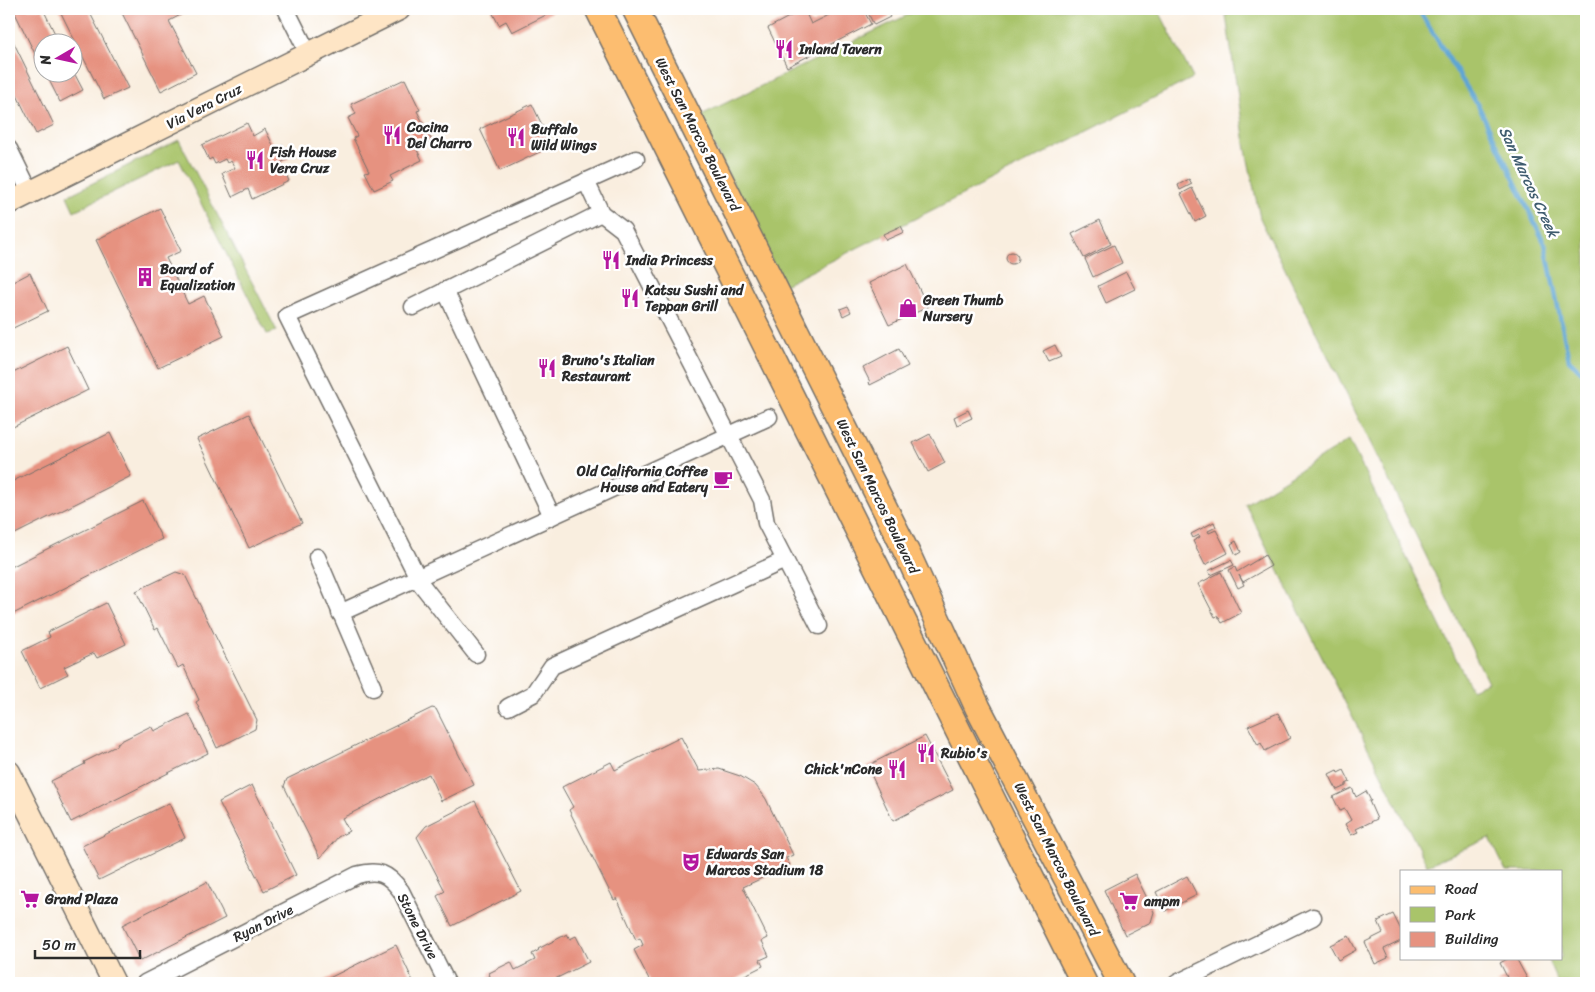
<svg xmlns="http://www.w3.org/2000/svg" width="1595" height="992" font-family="Sriracha,sans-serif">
<rect width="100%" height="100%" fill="#fff"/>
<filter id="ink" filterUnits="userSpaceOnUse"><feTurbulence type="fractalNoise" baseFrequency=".02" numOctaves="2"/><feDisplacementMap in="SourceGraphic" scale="10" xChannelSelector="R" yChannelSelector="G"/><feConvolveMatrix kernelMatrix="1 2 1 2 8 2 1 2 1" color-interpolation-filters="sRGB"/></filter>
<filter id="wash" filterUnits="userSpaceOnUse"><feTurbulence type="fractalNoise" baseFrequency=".0096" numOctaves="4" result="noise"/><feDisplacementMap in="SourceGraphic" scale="20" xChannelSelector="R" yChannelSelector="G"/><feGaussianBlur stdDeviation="1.12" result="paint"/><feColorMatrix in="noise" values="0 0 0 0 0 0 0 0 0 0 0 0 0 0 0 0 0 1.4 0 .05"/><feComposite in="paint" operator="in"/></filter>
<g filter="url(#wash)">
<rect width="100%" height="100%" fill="#f9eedf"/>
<g fill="#a9c46a" stroke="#6a784a">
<polygon points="920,9 1158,9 1193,78 784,285 699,116"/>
<polygon points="1225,9 1586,9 1586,983 1558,983 1547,958 1561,958 1561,871 1506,871 1490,838 1427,865 1245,504 1349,440 1471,689 1488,682 1260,218 1246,150"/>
<polygon points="179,140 277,331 267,334 179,160 74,211 67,196"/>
</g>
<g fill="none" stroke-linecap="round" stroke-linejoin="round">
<polyline stroke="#5da5d4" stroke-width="4.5" points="1418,9 1479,107 1545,244 1569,360 1586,376"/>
</g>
<g id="blocks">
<g fill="#e69280">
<polygon points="13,9 43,9 59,42 42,42 42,68"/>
<polygon points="59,9 88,9 128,88 104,99"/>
<polygon points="120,9 192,9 169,21 196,73 161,91"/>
<polygon points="494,9 558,9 512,32 506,21 499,25 491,10"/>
<polygon points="804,9 811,24 835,12 833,9 863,9 871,24 787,67 768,28"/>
<polygon points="866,9 886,9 890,17 874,25"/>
<polygon points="9,33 54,125 36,134 9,79"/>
<polygon points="72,69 83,90 60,102 45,72 72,72"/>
<polygon points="405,79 420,110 417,111 432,141 416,148 422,160 390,176 393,181 374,190 365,172 369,171 353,138 357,136 348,118 356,114 351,104"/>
<polygon points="532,104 552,146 500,171 480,129"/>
<polygon points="247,123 253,136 265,129 275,149 283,145 289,158 281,163 289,181 252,199 248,189 232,197 222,174 235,168 231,161 227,163 225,159 215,164 212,158 209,160 202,145"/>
<polygon points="1189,179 1192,184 1180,190 1178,185"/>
<polygon points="1192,188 1206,216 1195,222 1181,194"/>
<polygon points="160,208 181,251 166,258 188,304 204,296 224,336 158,368 96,240"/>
<polygon points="1100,220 1111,244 1084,258 1072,234"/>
<polygon points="901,226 904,232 886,240 883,234"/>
<polygon points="1114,245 1122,263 1093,277 1085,259"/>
<circle cx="1012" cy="258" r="6"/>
<polygon points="907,264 928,307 889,325 869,283"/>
<polygon points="1126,272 1135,289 1106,303 1098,286"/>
<polygon points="30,273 48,311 9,330 9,284"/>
<polygon points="848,306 851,312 843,316 840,309"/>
<polygon points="1055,345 1061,357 1049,362 1043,351"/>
<polygon points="67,346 88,390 9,429 9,375"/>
<polygon points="899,349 908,366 870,385 869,382 870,382 863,368"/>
<polygon points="968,410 972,418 957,425 954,417"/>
<polygon points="249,414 302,523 249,548 197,439"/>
<polygon points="110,433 131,476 9,537 9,483"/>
<polygon points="930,434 945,463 928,472 913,443"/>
<polygon points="143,501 162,539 9,616 9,568"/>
<polygon points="1214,522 1216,527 1208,531 1209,533 1216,530 1228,553 1205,565 1193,541 1200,537 1199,535 1193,538 1191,534"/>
<polygon points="1236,541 1241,552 1236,555 1231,544"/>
<polygon points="1265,555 1271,566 1243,582 1239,575 1244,585 1238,588 1229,570 1235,567 1237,572"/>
<polygon points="1231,560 1234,565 1211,575 1208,571"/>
<polygon points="176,572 185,575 257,720 255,729 217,748 196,702 199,700 183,665 178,668 158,628 155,630 136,591"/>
<polygon points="1221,572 1241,613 1222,623 1218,616 1215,617 1198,584"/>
<polygon points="106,603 126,644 97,658 94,653 64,667 68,674 40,688 22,651 50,637 48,632"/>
<polygon points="432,708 436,709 474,785 441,801 429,774 342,818 349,831 338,837 320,858 284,786 287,779"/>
<polygon points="1278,713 1290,738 1265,751 1261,743 1258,745 1248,726"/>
<polygon points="189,714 208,753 71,822 51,781 85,764 84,762 118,745 117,743 151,726 154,731"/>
<polygon points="925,736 953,790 893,821 867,766"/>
<polygon points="681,737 699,771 719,769 740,776 755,785 761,792 766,799 793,855 786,858 790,865 743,887 768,938 762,941 769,956 760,960 763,966 729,983 651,983 634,950 643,945 640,938 636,940 617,898 614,900 569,810 573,807 562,787 611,762 615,770"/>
<polygon points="1337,770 1338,773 1344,770 1350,782 1346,784 1346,786 1337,790 1329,774"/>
<polygon points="252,785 296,875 264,891 219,802"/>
<polygon points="1352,788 1356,797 1366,791 1371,801 1369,801 1377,819 1356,829 1358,832 1351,835 1345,824 1351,820 1345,809 1340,811 1333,797"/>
<polygon points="475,801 521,891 452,926 437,896 445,891 417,837 426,826"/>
<polygon points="169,803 185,838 99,880 82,846"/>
<polygon points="1135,874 1154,912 1151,922 1125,935 1104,890"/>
<polygon points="1187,876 1197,895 1165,911 1156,892"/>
<polygon points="207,882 225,918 140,961 122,925"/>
<polygon points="1393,914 1401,930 1401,941 1384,949 1388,958 1375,964 1365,942 1383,933 1378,921"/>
<polygon points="567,934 570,939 576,936 589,962 547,983 482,983 481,981 490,976 489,973 511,962 515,970 535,960 532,954 539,950 538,949"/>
<polygon points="1349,936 1356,950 1338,960 1330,945"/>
<polygon points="396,945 414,983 319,983"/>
<polygon points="1509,958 1516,958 1529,982 1526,983 1496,983 1507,977 1500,963"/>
</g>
</g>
</g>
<g filter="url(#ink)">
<use href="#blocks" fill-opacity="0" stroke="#736f6a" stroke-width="1"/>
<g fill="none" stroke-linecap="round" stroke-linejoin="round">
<g stroke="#736f6a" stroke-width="19">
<g id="minor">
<polyline points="286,9 308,53"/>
<polyline points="9,149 30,192"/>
<polyline points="586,181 601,213 623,230 762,500 766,523 819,626"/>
<polyline points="445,290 552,516"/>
<polyline points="413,307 601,213"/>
<polyline points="317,557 373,688"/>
<polyline points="340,613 769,417"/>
<polyline points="476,654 421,584 287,316 636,159"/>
<polyline points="508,707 533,694 552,666 785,560"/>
<path d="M145 983 357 875C378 869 388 873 401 891L447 983"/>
<polyline points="1177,983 1313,917"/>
</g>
</g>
<g stroke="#736f6a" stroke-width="25">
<g id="secondary">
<polyline points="9,203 399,9"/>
<polyline points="9,772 114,983"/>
</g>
</g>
<g stroke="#736f6a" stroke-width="28">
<g id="primary">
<polyline points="598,9 1084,983"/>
<polyline points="635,9 908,555 978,708 1121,983"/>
</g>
</g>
<use href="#minor" stroke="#fff" stroke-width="16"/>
<use href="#secondary" stroke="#fee5c5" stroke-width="22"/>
<use href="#primary" stroke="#fcbd6f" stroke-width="25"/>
</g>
</g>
<defs>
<g id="restaurant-bare" transform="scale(1.5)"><path d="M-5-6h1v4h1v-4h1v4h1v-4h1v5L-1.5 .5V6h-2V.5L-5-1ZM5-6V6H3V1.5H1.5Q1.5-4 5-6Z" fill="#b5179e" stroke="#fff" stroke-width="2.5" paint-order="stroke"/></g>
<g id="building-bare" transform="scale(1.5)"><path d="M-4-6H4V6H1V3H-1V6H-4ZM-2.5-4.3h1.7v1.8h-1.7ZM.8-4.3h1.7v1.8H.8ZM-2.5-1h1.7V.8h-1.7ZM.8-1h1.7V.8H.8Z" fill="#b5179e" stroke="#fff" stroke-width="2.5" paint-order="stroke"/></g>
<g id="shop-bare" transform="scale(1.5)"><path d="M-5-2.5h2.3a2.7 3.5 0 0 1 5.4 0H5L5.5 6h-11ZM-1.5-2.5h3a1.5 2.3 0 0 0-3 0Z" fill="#b5179e" stroke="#fff" stroke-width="2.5" paint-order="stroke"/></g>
<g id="cafe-bare" transform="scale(1.5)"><path d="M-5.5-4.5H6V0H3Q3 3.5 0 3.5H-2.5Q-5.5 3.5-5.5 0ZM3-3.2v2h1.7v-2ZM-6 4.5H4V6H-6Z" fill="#b5179e" stroke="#fff" stroke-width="2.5" paint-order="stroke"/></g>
<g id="theatre-bare" transform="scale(1.5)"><path d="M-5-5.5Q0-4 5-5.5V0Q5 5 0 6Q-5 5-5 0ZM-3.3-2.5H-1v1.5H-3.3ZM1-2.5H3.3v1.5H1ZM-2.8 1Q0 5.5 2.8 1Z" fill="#b5179e" stroke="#fff" stroke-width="2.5" paint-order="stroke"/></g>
<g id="supermarket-bare" transform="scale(1.5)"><path d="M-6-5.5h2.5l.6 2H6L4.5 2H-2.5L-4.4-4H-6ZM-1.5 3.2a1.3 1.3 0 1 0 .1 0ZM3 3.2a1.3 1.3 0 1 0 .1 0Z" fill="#b5179e" stroke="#fff" stroke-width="2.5" paint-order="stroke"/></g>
</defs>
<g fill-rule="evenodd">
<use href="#restaurant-bare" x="784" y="49"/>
<use href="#restaurant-bare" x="392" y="135"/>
<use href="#restaurant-bare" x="516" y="137"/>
<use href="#restaurant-bare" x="255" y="160"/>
<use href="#restaurant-bare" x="611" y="260"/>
<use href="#building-bare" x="145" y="277"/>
<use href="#restaurant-bare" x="630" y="298"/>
<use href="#shop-bare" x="908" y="308"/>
<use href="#restaurant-bare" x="547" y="368"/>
<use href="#cafe-bare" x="723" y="479"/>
<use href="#restaurant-bare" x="926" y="753"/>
<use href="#restaurant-bare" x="897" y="769"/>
<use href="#theatre-bare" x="691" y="862"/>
<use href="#supermarket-bare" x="30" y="899"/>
<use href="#supermarket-bare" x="1129" y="901"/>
</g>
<g text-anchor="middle" stroke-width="5" stroke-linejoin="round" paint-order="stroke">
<g font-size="14" font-weight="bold" fill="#2b2b2b" stroke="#fff" text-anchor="start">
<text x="799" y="54">Inland Tavern</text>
<text x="407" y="132">Cocina<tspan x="407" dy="16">Del Charro</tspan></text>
<text x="531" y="134">Buffalo<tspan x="531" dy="16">Wild Wings</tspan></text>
<text x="270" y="157">Fish House<tspan x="270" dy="16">Vera Cruz</tspan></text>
<text x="626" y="265">India Princess</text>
<text x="160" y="274">Board of<tspan x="160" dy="16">Equalization</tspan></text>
<text x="645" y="295">Katsu Sushi and<tspan x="645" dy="16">Teppan Grill</tspan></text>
<text x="923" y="305">Green Thumb<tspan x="923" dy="16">Nursery</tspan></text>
<text x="562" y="365">Bruno's Italian<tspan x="562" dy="16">Restaurant</tspan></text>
<text x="708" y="476" text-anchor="end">Old California Coffee<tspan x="708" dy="16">House and Eatery</tspan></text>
<text x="941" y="758">Rubio's</text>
<text x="882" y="774" text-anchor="end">Chick'nCone</text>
<text x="706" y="859">Edwards San<tspan x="706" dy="16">Marcos Stadium 18</tspan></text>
<text x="45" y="904">Grand Plaza</text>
<text x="1144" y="906">ampm</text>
</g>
<g font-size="14" fill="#2b2b2b" stroke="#fff">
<text transform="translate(204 106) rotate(-27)" y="5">Via Vera Cruz</text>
<text transform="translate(698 134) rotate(63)" y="5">West San Marcos Boulevard</text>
<text transform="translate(878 496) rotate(64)" y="5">West San Marcos Boulevard</text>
<text transform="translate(1057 859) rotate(63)" y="5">West San Marcos Boulevard</text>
<text transform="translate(263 923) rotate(-27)" y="5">Ryan Drive</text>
<text transform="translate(418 926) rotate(63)" y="5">Stone Drive</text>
</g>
<g font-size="15" font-style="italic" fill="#3f5c6f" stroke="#fff">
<text transform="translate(1529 182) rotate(65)" y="5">San Marcos Creek</text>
</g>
</g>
<rect width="1595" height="992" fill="none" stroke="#fff" stroke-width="30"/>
<rect x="1400" y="870" width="162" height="90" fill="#ffffff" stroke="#aaaaaa"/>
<rect x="1410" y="886" width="25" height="8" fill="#fcbd6f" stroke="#aaaaaa"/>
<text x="1445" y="894" font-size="15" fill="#2b2b2b">Road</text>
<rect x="1410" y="907" width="25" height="15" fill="#a9c46a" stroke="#aaaaaa"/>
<text x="1445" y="920" font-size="15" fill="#2b2b2b">Park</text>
<rect x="1410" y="932" width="25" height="15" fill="#e69280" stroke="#aaaaaa"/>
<text x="1445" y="944" font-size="15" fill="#2b2b2b">Building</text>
<g transform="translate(58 58) rotate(261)"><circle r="24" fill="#ffffff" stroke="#aaaaaa"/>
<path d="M0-4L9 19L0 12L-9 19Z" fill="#b5179e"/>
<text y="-8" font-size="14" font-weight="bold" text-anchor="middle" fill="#2b2b2b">N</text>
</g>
<path d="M35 950v8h105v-8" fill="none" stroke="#2b2b2b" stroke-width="2.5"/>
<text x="42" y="950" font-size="15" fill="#2b2b2b" stroke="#ffffff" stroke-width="4" paint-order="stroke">50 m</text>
</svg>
